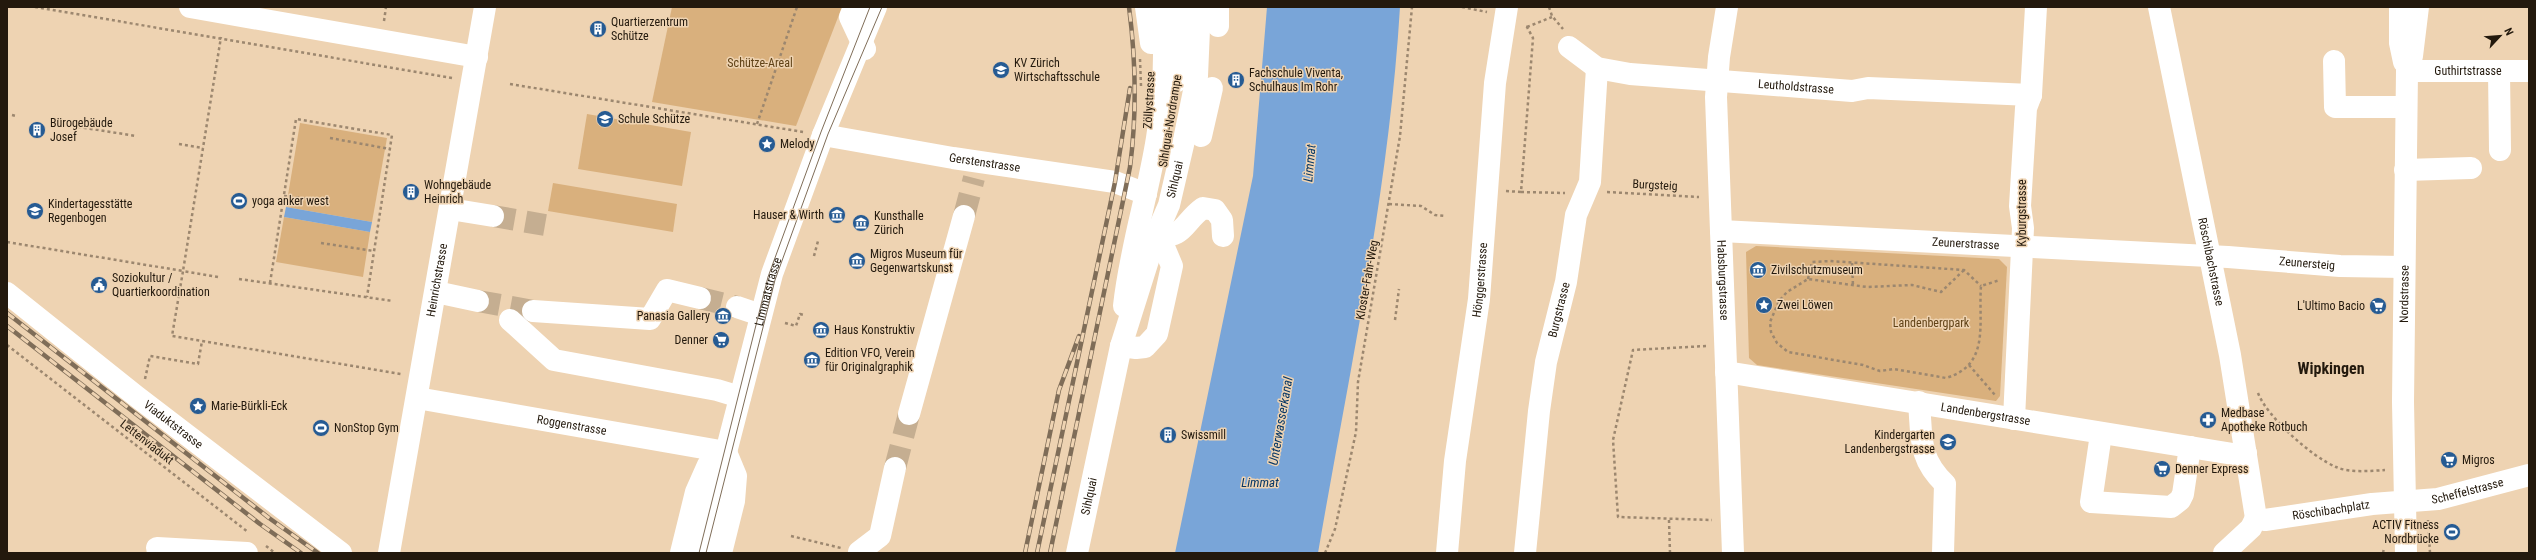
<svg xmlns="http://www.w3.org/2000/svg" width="2536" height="560" font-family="'Roboto Condensed',sans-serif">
<rect width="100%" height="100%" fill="#eed3b2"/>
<g fill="#d9b07d">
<polygon points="672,7 842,7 796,126 652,102"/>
<polygon points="587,114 691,132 682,186 578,169"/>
<polygon points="300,123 387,138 372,222 286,207"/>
<polygon points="553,183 677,204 673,232 548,211"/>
<polygon points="284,217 370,232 363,277 276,262"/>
<polygon points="1756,246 1999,259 2007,267 2000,396 1996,401 1757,365 1749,358 1746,252"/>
</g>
<g fill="#79a5d8">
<path d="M1267 7H1400C1389 191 1349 372 1318 553H1175L1253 176Z"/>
<polygon points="286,207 372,222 370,232 284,217"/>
</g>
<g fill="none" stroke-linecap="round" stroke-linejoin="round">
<g stroke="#c5ae91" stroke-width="22" stroke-dasharray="22 11" stroke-linecap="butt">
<polyline points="493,216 545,225"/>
<polyline points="964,216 974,178"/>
<polyline points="700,298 737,307"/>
<polyline points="478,301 533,311"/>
<polyline points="895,468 909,414"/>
</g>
<g stroke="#9c876f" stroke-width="2.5" stroke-dasharray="3 3" stroke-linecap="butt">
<polyline points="35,7 452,78"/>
<polyline points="1462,7 1487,12"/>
<polyline points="1549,7 1552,16 1563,29"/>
<polyline points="384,21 386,7"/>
<polyline points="1527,27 1552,17"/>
<polyline points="1140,59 1141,86"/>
<polyline points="510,84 803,132"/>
<polyline points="12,115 16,116"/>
<polyline points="60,124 136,136"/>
<polyline points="757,124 797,7"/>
<polyline points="330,138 390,149"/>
<polyline points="179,144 203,148"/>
<polyline points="1506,191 1521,192 1533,38 1527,27 1524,26"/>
<polyline points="1521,192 1565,193"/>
<polyline points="1607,192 1699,197"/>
<polyline points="284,196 326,201"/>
<polyline points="1389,204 1421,206 1435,215 1446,216"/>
<polyline points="7,242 183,271 221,37"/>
<polyline points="321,243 374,251"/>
<polyline points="814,256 818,241"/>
<polyline points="1852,263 1853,286"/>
<path d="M1964 270 1941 292 1912 285 1867 287 1808 279 1787 292 1779 301 1770 322 1771 332 1777 343 1788 352 1863 365 1880 371 1894 369 1946 378C1991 365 1978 322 1981 286L2000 280"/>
<polyline points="218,277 183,271 172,336 401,374"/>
<polyline points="239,279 393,301"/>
<polyline points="1808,279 1812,262 1830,261 1964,270 1981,286"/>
<polyline points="270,283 296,119 392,135 367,297"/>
<polyline points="1395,320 1399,289"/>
<polyline points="785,323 796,326 800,314 804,315"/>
<polyline points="7,345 248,532"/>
<polyline points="1706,346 1633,350 1613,440 1618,517 1712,520"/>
<polyline points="1969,365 1995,395"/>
<polyline points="145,379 150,356 198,364 202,341"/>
<path d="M2258 393C2267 417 2312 457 2336 467 2350 473 2370 471 2385 470"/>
<polyline points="1669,520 1670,553"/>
<polyline points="2428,520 2430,553"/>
<polyline points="791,536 841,548"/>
<polyline points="266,546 275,553"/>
<polyline points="1325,553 1335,529 1356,432 1358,382 1400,136 1412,7"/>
<polyline points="2383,553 2384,548"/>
</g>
<g stroke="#fff" stroke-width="22">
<polyline points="190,7 477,57"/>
<polyline points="854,7 850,17 865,49"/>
<polyline points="1146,7 1151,43"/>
<polyline points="1218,7 1218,26"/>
<path id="s1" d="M1727 7 1719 57 1716 97 1733 553"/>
<path id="s2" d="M2159 7 2230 355 2256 518"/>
<polyline points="2400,7 2400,43 2404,62"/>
<path id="s3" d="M1569 47 1597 68 1630 74 1852 91 1868 88 2031 95"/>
<polyline points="2334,61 2335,107 2406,107"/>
<path id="s4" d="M2407 71H2529"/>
<polyline points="2499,71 2500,150"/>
<polyline points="1177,81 1180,49 1178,7"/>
<path id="s5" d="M823 135 953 158 1115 182 1146 194"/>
<polyline points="1201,136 1212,88"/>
<polyline points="2405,170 2471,168"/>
<polyline points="450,209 493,216"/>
<path id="s6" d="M1721 231 2228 257 2340 266 2404 267"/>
<path d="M1156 235C1185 239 1183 222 1203 208L1215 210 1222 220 1223 236"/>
<polyline points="436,292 478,301"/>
<path id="s7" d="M7 293 136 396 341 553"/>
<path d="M1124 306C1130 249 1148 195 1157 138 1164 95 1166 51 1162 7"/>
<polyline points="737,307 761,315"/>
<polyline points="533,311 650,319 667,290 700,298"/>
<polyline points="510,320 554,360 717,390 740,397"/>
<polyline points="1121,346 1136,348 1145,347 1157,334 1172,266 1164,247 1156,235"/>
<path id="s8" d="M1726 372 2233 454 2246 453"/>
<path id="s9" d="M417 398 726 452"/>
<path d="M1919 402C1922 438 1918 458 1945 484L1943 553"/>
<polyline points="909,414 964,216"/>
<polyline points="2014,419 2023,228 2020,206 2026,108 2031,95 2036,7"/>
<polyline points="2101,434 2091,502 2171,507 2180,500 2183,494 2190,447"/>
<path id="s10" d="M2256 518 2265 520 2372 504 2438 499 2529 475"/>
<polyline points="157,548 247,553"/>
<polyline points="859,552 880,536 895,468"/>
<path id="s11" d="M389 553 485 7"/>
<polyline points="681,553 696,492 708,465 726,452"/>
<path id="s12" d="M700 553 772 274 823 135 876 7"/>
<polyline points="721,553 734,501 736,476 726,452"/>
<path id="s13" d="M1077 553 1121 346 1156 235 1169 205 1183 145 1197 76 1199 29 1197 7"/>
<path id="s14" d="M1447 553 1455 461 1479 299 1495 83 1507 7"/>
<path id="s15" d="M1525 553 1539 411 1546 362 1566 282 1576 215 1590 182 1597 68"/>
<polyline points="2224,553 2251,528 2256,518"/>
<path id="s16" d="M2406 553 2403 402 2407 71 2412 56 2418 7"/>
</g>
<g stroke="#7f6d58" stroke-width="1">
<polyline points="699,553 768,277 821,132 870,7"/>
<polyline points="706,553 775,280 828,134 882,7"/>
</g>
<g stroke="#7f6d58" stroke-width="4.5">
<g id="rail">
<polyline points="7,313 269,518 318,553"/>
<polyline points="7,326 260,524 301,553"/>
<polyline points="1025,553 1059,390 1079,336"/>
<polyline points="1037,553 1115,182 1130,88"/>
<path d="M1050 553 1130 167C1137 113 1136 61 1129 7"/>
</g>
</g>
<use href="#rail" stroke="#eed3b2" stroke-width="3" stroke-dasharray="9" stroke-linecap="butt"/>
</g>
<defs>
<g id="building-disc" transform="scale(0.9)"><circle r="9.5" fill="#265b93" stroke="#eed3b2"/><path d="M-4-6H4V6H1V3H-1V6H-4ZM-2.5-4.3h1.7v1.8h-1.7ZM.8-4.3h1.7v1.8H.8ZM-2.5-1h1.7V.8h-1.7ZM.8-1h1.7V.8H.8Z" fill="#fff"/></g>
<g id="university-disc" transform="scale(0.9)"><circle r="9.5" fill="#265b93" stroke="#eed3b2"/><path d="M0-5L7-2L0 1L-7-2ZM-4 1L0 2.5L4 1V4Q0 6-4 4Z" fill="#fff"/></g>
<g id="school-disc" transform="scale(0.9)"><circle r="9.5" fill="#265b93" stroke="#eed3b2"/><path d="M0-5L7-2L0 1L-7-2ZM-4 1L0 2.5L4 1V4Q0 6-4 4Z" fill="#fff"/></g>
<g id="sight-disc" transform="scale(0.9)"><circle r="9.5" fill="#265b93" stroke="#eed3b2"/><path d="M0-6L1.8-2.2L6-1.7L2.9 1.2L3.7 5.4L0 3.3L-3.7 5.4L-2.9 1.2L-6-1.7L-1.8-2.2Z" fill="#fff"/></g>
<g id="stadium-disc" transform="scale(0.9)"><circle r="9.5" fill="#265b93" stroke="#eed3b2"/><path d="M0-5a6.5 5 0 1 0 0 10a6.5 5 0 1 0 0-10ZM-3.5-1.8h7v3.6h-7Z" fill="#fff"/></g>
<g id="museum-disc" transform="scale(0.9)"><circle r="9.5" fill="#265b93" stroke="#eed3b2"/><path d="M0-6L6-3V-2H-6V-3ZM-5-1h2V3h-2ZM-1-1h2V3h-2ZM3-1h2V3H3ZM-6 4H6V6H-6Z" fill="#fff"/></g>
<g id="civic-disc" transform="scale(0.9)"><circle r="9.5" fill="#265b93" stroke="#eed3b2"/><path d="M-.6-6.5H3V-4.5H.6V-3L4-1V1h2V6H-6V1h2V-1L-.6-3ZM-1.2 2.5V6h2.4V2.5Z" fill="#fff"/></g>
<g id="supermarket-disc" transform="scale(0.9)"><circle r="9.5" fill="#265b93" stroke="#eed3b2"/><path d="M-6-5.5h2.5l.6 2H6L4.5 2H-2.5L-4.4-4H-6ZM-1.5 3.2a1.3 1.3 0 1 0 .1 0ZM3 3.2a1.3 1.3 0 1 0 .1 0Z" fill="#fff"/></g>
<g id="pharmacy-disc" transform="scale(0.9)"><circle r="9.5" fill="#265b93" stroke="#eed3b2"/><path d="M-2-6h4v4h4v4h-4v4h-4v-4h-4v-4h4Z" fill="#fff"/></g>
</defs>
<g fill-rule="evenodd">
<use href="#building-disc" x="598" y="29"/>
<use href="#university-disc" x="1001" y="70"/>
<use href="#building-disc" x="1236" y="80"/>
<use href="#school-disc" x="605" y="119"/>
<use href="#building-disc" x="37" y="130"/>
<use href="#sight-disc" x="767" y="144"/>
<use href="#building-disc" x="411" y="192"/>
<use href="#stadium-disc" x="239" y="201"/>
<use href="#school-disc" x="35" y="211"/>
<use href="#museum-disc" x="837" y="215"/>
<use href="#museum-disc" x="861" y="223"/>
<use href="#museum-disc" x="857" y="261"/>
<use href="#museum-disc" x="1758" y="270"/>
<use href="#civic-disc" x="99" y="285"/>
<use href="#sight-disc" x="1764" y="305"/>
<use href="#supermarket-disc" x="2378" y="306"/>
<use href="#museum-disc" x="723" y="316"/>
<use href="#museum-disc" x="821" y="330"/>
<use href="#supermarket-disc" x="721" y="340"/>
<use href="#museum-disc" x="812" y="360"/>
<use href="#sight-disc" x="198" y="406"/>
<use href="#pharmacy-disc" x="2208" y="420"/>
<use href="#stadium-disc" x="321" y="428"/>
<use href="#building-disc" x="1168" y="435"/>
<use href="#school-disc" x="1948" y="442"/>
<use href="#supermarket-disc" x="2449" y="460"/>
<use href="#supermarket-disc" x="2162" y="469"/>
<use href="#stadium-disc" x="2452" y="532"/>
</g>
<g text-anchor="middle" stroke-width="3" stroke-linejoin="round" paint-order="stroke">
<g font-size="12" fill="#23190d" stroke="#eed3b2" text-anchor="start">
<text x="611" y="26">Quartierzentrum<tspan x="611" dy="14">Schütze</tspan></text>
<text x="1014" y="67">KV Zürich<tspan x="1014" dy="14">Wirtschaftsschule</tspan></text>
<text x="1249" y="77">Fachschule Viventa,<tspan x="1249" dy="14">Schulhaus Im Rohr</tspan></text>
<text x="618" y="123">Schule Schütze</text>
<text x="50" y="127">Bürogebäude<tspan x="50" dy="14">Josef</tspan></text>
<text x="780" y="148">Melody</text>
<text x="424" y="189">Wohngebäude<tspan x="424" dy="14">Heinrich</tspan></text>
<text x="252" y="205">yoga anker west</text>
<text x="48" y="208">Kindertagesstätte<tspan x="48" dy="14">Regenbogen</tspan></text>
<text x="824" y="219" text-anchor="end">Hauser &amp; Wirth</text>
<text x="874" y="220">Kunsthalle<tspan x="874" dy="14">Zürich</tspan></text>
<text x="870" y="258">Migros Museum für<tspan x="870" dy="14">Gegenwartskunst</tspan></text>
<text x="1771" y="274">Zivilschutzmuseum</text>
<text x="112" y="282">Soziokultur /<tspan x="112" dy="14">Quartierkoordination</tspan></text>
<text x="1777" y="309">Zwei Löwen</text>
<text x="2365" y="310" text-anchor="end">L'Ultimo Bacio</text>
<text x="710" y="320" text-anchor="end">Panasia Gallery</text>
<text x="834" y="334">Haus Konstruktiv</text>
<text x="708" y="344" text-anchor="end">Denner</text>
<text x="825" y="357">Edition VFO, Verein<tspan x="825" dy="14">für Originalgraphik</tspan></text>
<text x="211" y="410">Marie-Bürkli-Eck</text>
<text x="2221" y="417">Medbase<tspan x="2221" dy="14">Apotheke Rotbuch</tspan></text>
<text x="334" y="432">NonStop Gym</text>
<text x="1181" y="439">Swissmill</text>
<text x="1935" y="439" text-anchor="end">Kindergarten<tspan x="1935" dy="14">Landenbergstrasse</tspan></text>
<text x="2462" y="464">Migros</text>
<text x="2175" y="473">Denner Express</text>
<text x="2439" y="529" text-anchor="end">ACTIV Fitness<tspan x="2439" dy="14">Nordbrücke</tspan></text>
</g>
<g font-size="12" fill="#604217" stroke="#eed3b2">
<text x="760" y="67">Schütze-Areal</text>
<text x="1931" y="327">Landenbergpark</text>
</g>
<g font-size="12" fill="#23190d" stroke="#eed3b2">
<text dy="4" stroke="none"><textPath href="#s4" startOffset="61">Guthirtstrasse</textPath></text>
<text dy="4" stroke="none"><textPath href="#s3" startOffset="235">Leutholdstrasse</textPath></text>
<text transform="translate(1149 100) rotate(-87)" y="4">Zöllystrasse</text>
<text transform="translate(1170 121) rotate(-81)" y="4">Sihlquai-Nordrampe</text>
<text dy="4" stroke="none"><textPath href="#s5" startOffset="164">Gerstenstrasse</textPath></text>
<text dy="4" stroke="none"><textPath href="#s13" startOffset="387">Sihlquai</textPath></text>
<text transform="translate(1655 185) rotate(3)" y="4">Burgsteig</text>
<text transform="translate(2022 213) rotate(-90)" y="4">Kyburgstrasse</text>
<text dy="4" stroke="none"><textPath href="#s6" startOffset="245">Zeunerstrasse</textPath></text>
<text dy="4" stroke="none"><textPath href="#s2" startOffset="260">Röschibachstrasse</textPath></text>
<text dy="4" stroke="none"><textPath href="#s6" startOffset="587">Zeunersteig</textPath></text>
<text dy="4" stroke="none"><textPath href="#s11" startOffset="277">Heinrichstrasse</textPath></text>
<text transform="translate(1367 280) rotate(-80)" y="4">Kloster-Fahr-Weg</text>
<text dy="4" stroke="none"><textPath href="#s14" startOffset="275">Hönggerstrasse</textPath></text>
<text dy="4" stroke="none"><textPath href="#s1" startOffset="274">Habsburgstrasse</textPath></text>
<text dy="4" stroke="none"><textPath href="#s12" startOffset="270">Limmatstrasse</textPath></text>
<text dy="4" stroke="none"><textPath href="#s16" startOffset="259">Nordstrasse</textPath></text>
<text dy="4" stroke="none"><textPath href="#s15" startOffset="246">Burgstrasse</textPath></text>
<text dy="4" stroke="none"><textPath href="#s8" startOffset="263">Landenbergstrasse</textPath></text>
<text dy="4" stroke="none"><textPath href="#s7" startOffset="212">Viaduktstrasse</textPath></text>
<text dy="4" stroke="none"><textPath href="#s9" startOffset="157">Roggenstrasse</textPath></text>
<text transform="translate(147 442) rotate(38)" y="4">Lettenviadukt</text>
<text dy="4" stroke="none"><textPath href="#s10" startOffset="214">Scheffelstrasse</textPath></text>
<text dy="4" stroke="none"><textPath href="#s13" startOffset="58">Sihlquai</textPath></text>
<text dy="4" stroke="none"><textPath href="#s10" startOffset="76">Röschibachplatz</textPath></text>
</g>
<g font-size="13" font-style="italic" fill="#053665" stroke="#eed3b2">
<text transform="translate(1309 163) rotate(-85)" y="5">Limmat</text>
<text transform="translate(1280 421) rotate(-80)" y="5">Unterwasserkanal</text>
<text x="1260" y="487">Limmat</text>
</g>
<g font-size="16" font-weight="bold" fill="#23190d" stroke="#eed3b2">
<text x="2331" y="374">Wipkingen</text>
</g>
</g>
<rect width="2536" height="560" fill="none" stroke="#23190d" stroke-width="16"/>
<g transform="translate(2500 36) rotate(64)" stroke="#eed3b2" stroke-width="3" paint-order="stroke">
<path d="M0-3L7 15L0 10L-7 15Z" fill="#23190d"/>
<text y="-6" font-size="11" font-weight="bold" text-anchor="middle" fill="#23190d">N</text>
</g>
</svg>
